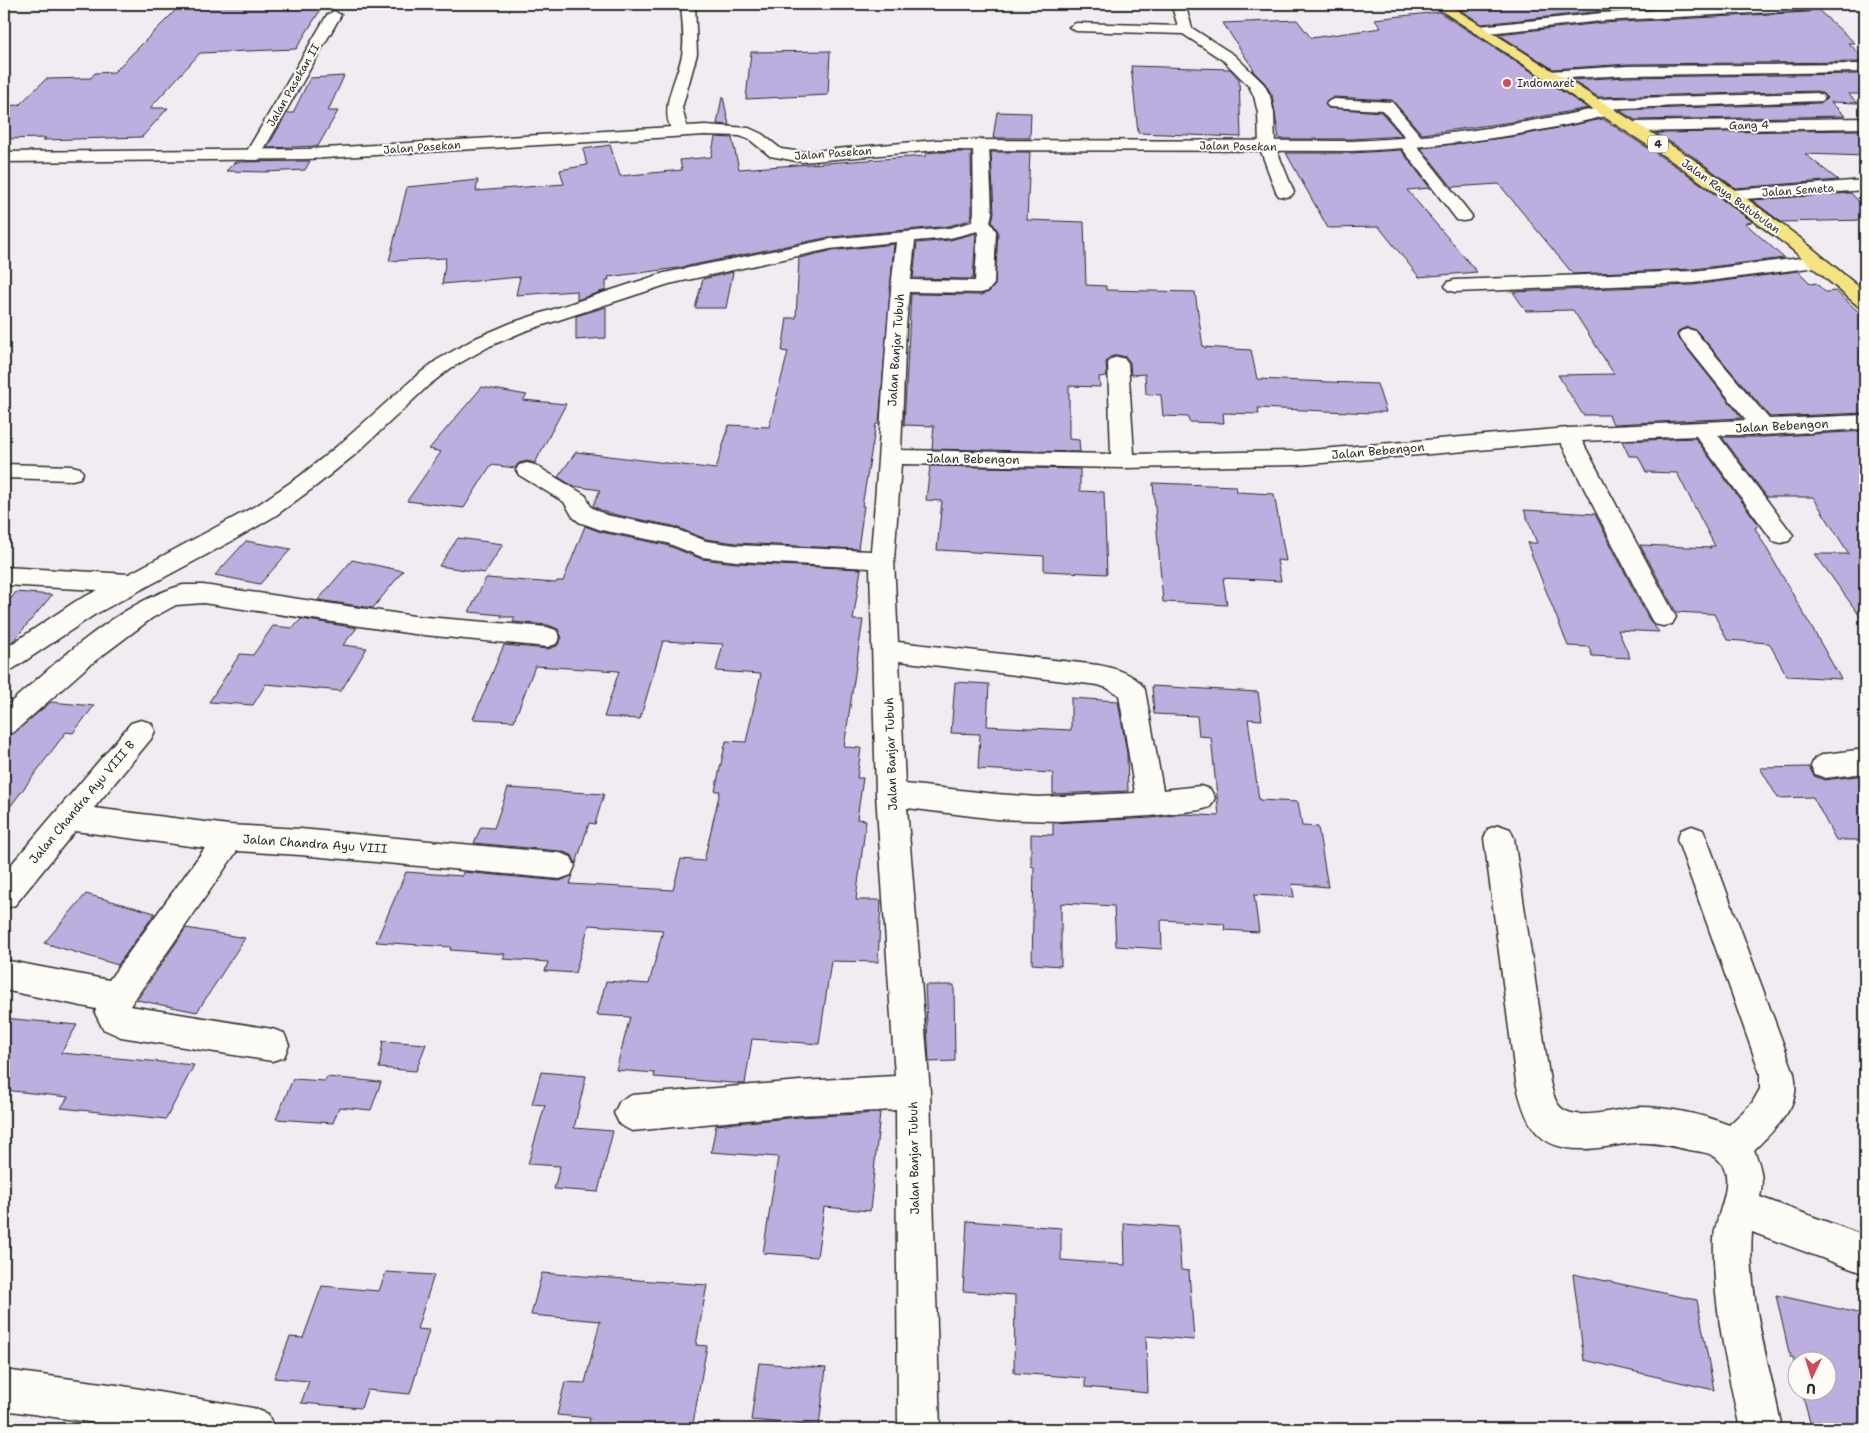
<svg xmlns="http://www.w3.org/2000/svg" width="1869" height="1433" font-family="'Shantell Sans',sans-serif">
<rect width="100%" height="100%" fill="#f0ecf2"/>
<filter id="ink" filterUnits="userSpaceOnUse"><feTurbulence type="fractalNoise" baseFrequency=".02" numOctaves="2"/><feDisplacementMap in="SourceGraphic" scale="10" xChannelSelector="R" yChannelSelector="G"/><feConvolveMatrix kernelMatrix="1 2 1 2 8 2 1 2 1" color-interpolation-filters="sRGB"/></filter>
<g filter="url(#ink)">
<g fill="#bcaedf" stroke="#2b2b2b">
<polygon points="229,4 324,4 296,49 200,53 150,108 168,108 142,137 43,140 46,138 4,139 4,106 19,105 46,79 91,78 95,73 114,72 181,5"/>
<polygon points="1509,4 1707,4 1709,5 1602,11 1482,24 1459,9"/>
<polygon points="1816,8 1855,43 1848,43 1865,58 1865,62 1628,64 1553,69 1498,34 1602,23 1808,12"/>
<polygon points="1439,12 1588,108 1512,122 1422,134 1392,100 1334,97 1325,103 1328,108 1381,112 1402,136 1352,139 1279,139 1272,95 1265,83 1252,70 1254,70 1223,23 1297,20 1311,38 1381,28 1374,19"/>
<polygon points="830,51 828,95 746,99 751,52"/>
<polygon points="1131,66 1230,69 1239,79 1241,137 1138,133"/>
<polygon points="1865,74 1865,94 1848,94 1858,103 1831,102 1845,116 1635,120 1619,110 1822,103 1827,98 1823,94 1817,91 1598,97 1571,80 1628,77"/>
<polygon points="344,76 328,111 338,111 318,146 267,148 287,113 293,113 310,78"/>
<polygon points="722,97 723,97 729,125 717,124"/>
<polygon points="997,112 1031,113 1030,138 993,138"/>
<polygon points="1603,119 1680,169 1753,222 1745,223 1784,258 1693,269 1573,274 1499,184 1452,187 1421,148 1517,136"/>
<polygon points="1859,130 1865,136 1865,156 1805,154 1838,180 1735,188 1694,157 1656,133"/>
<polygon points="715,137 732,138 739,169 926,156 926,153 936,152 971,152 972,213 970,220 949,226 830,237 678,268 608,277 609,280 606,280 606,290 577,300 577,291 516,295 520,277 442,284 446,258 389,261 407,187 478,180 476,191 564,184 560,170 587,165 583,149 610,145 620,176 682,170 680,160 711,157"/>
<polygon points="1401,150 1430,188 1407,190 1477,272 1419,277 1379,227 1328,228 1286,153 1352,153"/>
<polygon points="991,152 1030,152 1027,220 1084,222 1086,285 1106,286 1106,290 1195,292 1203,347 1251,350 1257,379 1377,384 1386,412 1372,412 1372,413 1258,408 1259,414 1223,413 1224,423 1189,422 1188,417 1163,416 1161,395 1146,394 1145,374 1131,375 1130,362 1126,357 1117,355 1110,357 1106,362 1107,376 1099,377 1100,387 1069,386 1069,439 1079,440 1080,452 932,449 934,426 904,425 911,294 981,295 989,292 995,285 998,231 992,222 994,213"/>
<polygon points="310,161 305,170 265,172 226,171 235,162"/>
<polygon points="1851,193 1865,208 1865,220 1781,222 1752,200"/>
<polygon points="976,233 973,279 913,278 917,243 950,240"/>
<polygon points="894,244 879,424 876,424 862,506 864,506 858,549 736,543 706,539 673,526 607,513 593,506 600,490 573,486 558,477 576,452 716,469 729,425 769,427 788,352 782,351 787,318 796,318 799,258 830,251"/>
<polygon points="1798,271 1811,284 1816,283 1825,292 1836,291 1865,318 1865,413 1770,417 1696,330 1687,327 1680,330 1677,336 1742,418 1613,424 1609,415 1583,415 1558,375 1614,374 1573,310 1526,311 1513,292 1693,285"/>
<polygon points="733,272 726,308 695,308 703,279"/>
<polygon points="606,307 606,338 576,340 576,316"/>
<polygon points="482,387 527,395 523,400 566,404 535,463 527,461 519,463 515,468 491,465 464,508 407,501 441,452 429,449"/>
<polygon points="1865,431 1865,623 1815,554 1849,554 1813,497 1767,497 1722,437 1764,437"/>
<polygon points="1695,438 1759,525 1755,528 1841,679 1787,676 1769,643 1727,640 1714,614 1676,612 1640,545 1711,548 1710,546 1715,546 1677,473 1646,472 1638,456 1629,456 1622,441"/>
<polygon points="930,466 1080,469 1080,491 1104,492 1107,574 1044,571 1044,556 937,550 942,501 926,500"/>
<polygon points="1153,483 1236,486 1237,492 1274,494 1286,561 1277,560 1281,581 1223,578 1227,605 1163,602"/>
<polygon points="1524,510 1595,514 1648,618 1659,632 1618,630 1630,658 1592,656 1589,647 1568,646 1527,543 1537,543"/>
<polygon points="585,526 601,532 666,545 702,559 736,563 861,569 853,620 863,620 844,747 861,748 857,778 863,778 857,819 866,820 856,900 881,900 878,962 831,961 819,1044 752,1039 745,1084 654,1077 655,1073 616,1070 630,1017 597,1015 606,981 649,984 663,930 589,925 575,973 545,971 548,962 503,959 505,954 450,950 451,947 376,942 406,872 462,876 463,872 560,881 573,875 570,884 673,890 681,859 704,861 720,791 715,791 726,741 746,742 761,674 716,671 723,644 663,641 640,719 604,717 619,671 535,666 514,721 473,719 504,645 548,649 557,646 562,638 558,629 548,625 513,622 515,617 501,617 502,615 469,612 486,578 556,583 557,581 563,581"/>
<polygon points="458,538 503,544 485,573 439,566"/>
<polygon points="246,541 291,549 260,584 215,575"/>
<polygon points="352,560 403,571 373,608 318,600"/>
<polygon points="16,592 52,595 14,640 4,647 4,607"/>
<polygon points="301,619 357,628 343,645 367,648 341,691 266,684 253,705 209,702 240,654 253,655 273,626 293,628"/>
<polygon points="955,682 989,684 987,726 1071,730 1071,698 1118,701 1127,753 1128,791 1053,794 1053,773 978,769 980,734 951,733"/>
<polygon points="1152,686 1258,692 1262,720 1248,719 1259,800 1298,802 1302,826 1318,827 1328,887 1292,884 1294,897 1254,895 1259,932 1225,930 1224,924 1163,920 1161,921 1162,949 1116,946 1114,906 1061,903 1061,966 1032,964 1034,867 1031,866 1031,834 1053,835 1053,823 1151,818 1183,814 1219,816 1211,737 1199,736 1197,716 1154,714"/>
<polygon points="51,702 94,706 73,733 66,732 4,815 4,745 12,734"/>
<polygon points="1809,767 1814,776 1824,780 1865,775 1865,840 1836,840 1813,797 1778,798 1760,768"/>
<polygon points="508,788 604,794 595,824 589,823 576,864 572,855 560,851 474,843 481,827 494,828"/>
<polygon points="86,894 155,913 118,965 44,943"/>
<polygon points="186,928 245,938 197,1012 137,1000"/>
<polygon points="925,985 954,985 955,1061 929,1062"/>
<polygon points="4,1018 77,1025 61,1053 194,1065 166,1119 61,1108 68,1097 4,1090"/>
<polygon points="383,1041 426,1044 416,1071 379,1068"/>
<polygon points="541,1072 586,1076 574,1128 613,1131 598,1192 554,1189 560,1166 528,1164 545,1105 532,1104"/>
<polygon points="327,1077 381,1082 371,1110 339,1107 333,1123 276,1119 293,1079 325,1081"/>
<polygon points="880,1113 870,1211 824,1207 817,1257 763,1253 778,1157 711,1152 716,1125 800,1117"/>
<polygon points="967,1221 1061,1228 1061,1260 1125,1265 1124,1223 1178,1227 1181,1270 1189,1271 1194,1340 1146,1336 1148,1393 1085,1387 1085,1378 1014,1373 1015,1295 963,1291"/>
<polygon points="386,1272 434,1275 417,1329 429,1330 410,1394 367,1390 361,1408 301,1403 309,1381 274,1378 290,1337 303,1338 322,1286 379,1291"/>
<polygon points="542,1273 707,1285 696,1345 707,1346 692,1429 647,1426 647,1429 587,1429 590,1418 557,1415 565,1382 585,1383 600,1321 531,1315"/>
<polygon points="1573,1274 1697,1300 1714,1390 1584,1360"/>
<polygon points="1776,1295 1862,1314 1865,1327 1865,1429 1812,1429 1801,1390 1826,1390 1826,1360 1796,1360 1796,1372 1793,1357 1790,1357"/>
<polygon points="759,1363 826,1368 819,1426 751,1420"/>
</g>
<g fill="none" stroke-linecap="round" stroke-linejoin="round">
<g stroke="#2b2b2b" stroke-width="3">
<g id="minor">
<path d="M681 4H695L697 54 682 108 688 131 686 134H674C657 109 677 81 682 55 685 40 682 20 681 4Z"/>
<polygon points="1171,4 1185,4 1192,28 1234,55 1264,84 1270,96 1274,113 1275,146 1294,192 1291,196 1285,197 1279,196 1276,192 1259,146 1258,113 1254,96 1249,86 1224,61 1183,34 1076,31 1069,27 1076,23 1178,26"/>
<polygon points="1760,4 1813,4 1815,6 1808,10 1602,21 1479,34 1474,33 1472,30 1474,27 1479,26 1602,13"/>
<polygon points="334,11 341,15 260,156 258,160 246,160 244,156 327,15"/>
<polygon points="1865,64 1865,72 1628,75 1549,79 1544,78 1542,75 1544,72 1549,71 1628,66"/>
<polygon points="1817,93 1822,95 1825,98 1822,101 1597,109 1592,107 1589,104 1592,101 1597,99"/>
<polygon points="1334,99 1392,102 1425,141 1423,144 1417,146 1469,212 1472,216 1469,220 1463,221 1457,220 1398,143 1400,140 1406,138 1382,110 1329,107 1326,104 1329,101"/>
<polygon points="1865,118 1865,128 1633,132 1627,130 1625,127 1627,124 1633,122"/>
<path d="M981 139 987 141 989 144 992 213 990 222 996 231 994 284 988 291 981 293 909 292 906 327 901 450 1111 454 1108 363 1111 359 1118 357 1125 359 1128 363 1134 454 1298 451 1568 428 1746 420 1678 335 1681 331 1688 329 1695 331 1769 419 1865 415V429L1764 435H1718L1793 535 1789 541 1781 543 1773 541 1696 436 1582 441 1676 617 1672 624 1663 626 1654 624 1650 617 1561 443 1298 465 1123 468 901 464 894 560 898 642 1098 665C1115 668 1137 674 1145 690L1163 790 1200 786 1210 789 1215 798 1210 807 1200 810 1151 816 1059 821 996 819 907 808 930 1092 940 1429H898L896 1110 800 1115 632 1131 620 1125 614 1113 620 1101 632 1095 800 1081 895 1076 876 794 870 568 736 561 702 557 667 543 601 530 579 522 573 517 564 502 519 475 516 470 519 465 527 463 535 465 580 492 586 496 591 507 606 515 673 528 706 541 736 545 871 551C880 448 884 346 896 242L830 249 669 284 525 331 490 346 451 368 429 385 357 453 316 486 275 516 232 541 94 615 13 669 4 672V649L76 601 98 590 4 585V567L129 574 259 504 300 476 341 443 415 377 437 360 476 338 511 323 664 273 830 239 949 228 972 222 974 213 973 144 975 141ZM978 231 975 281 911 280 915 241 950 238ZM899 661 1098 685 1107 688 1119 695 1135 793 1038 797 996 794 905 784Z"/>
<polygon points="1865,180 1865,190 1731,200 1725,199 1722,195 1725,191 1731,190"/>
<polygon points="1817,256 1824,258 1826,262 1824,266 1693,283 1455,292 1448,290 1445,286 1448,282 1455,280 1693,271"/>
<polygon points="4,464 72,466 80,468 83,473 80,478 72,480 4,478"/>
<path d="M183 585H203L414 616 547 627 556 630 560 637 556 644 547 647 414 634 203 603 176 605 152 618 87 667 14 732 4 735V708C54 665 119 602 183 585Z"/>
<polygon points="141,720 151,723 155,731 151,739 94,808 229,825 300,829 560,853 571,857 575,866 571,875 560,879 300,855 237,851 130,1006 272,1029 284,1033 289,1045 284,1057 272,1061 121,1037 103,1029 95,1013 96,1009 4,990 4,960 109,980 205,848 75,831 15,905 4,909 4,873 131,723"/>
<polygon points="1865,749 1865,773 1825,778 1815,774 1811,766 1815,758 1825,754"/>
<path d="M1499 825 1510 829 1514 838 1550 1082C1553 1093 1555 1106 1566 1111 1582 1120 1620 1108 1639 1107 1668 1107 1702 1114 1729 1125L1752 1103 1760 1089V1073L1677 839 1681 830 1692 826 1703 830 1707 839 1794 1073C1795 1079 1796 1087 1795 1093 1793 1113 1768 1136 1754 1150 1761 1167 1764 1180 1760 1197L1865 1236V1274L1752 1232C1747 1299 1770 1364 1782 1429H1740C1727 1366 1712 1303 1714 1238 1715 1215 1735 1185 1722 1164 1714 1152 1701 1152 1689 1150 1671 1146 1654 1142 1636 1143 1618 1144 1601 1149 1583 1149 1536 1150 1525 1122 1516 1082L1484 838 1488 829Z"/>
<polygon points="4,1370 117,1385 253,1408 268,1414 274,1429 138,1429 4,1410"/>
</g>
</g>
<g stroke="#2b2b2b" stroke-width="3">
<path id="tertiary" d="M1608 106 1614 108 1616 111 1614 114C1528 136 1440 147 1352 151L936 150 802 162 770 156 750 140 740 136 705 135 308 159 4 162V152L308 149 705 125 749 128 762 134 781 149 802 152 936 140 1352 141C1439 138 1523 124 1608 106Z"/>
</g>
<g stroke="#2b2b2b" stroke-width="3">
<polygon id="trunk" points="1431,4 1447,4 1693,159 1800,238 1865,292 1865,308 1858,306 1788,246 1681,167"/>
</g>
<use href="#minor" fill="#fdfcf7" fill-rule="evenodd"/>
<use href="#tertiary" fill="#fdfcf7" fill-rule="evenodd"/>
<use href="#trunk" fill="#f5e382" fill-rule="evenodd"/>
</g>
</g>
<circle fill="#d1495b" stroke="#fdfcf7" stroke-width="2" cx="1507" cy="83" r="5"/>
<g text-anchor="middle" stroke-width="4" stroke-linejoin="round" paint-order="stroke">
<g font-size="11" fill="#2b2b2b" stroke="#fdfcf7" text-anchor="start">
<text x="1517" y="87">Indomaret</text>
</g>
<g font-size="11" fill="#2b2b2b" stroke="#fdfcf7">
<text transform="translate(293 85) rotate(-60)" y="4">Jalan Pasekan II</text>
<text transform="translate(1749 125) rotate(-1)" y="4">Gang 4</text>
<text transform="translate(1238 146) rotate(1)" y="4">Jalan Pasekan</text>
<text transform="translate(422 147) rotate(-4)" y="4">Jalan Pasekan</text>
<text transform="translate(833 153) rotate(-4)" y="4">Jalan Pasekan</text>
<text transform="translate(1798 190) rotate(-4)" y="4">Jalan Semeta</text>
<text transform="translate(1731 196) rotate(36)" y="4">Jalan Raya Batubulan</text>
</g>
<rect fill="#fdfcf7" stroke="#6a6a68" stroke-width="1" x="1648" y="135.5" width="20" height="17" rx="4"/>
<g font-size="11" font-weight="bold" fill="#2b2b2b">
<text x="1658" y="148">4</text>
</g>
<g font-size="12" fill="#2b2b2b" stroke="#fdfcf7">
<text transform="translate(896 350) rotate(-86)" y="4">Jalan Banjar Tubuh</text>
<text transform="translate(1782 426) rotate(-3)" y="4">Jalan Bebengon</text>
<text transform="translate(1378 451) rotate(-5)" y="4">Jalan Bebengon</text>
<text transform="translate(973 459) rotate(1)" y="4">Jalan Bebengon</text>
<text transform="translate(891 754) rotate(-92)" y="4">Jalan Banjar Tubuh</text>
<text transform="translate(82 802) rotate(-50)" y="4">Jalan Chandra Ayu VIII B</text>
<text transform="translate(315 844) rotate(4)" y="4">Jalan Chandra Ayu VIII</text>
<text transform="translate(914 1158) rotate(-91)" y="4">Jalan Banjar Tubuh</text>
</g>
</g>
<rect width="1869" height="1433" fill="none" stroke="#fdfcf7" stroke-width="20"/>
<rect x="10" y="10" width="1849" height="1413" fill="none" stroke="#2b2b2b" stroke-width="2" filter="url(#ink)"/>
<g transform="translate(1812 1376) rotate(184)"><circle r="24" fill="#fdfcf7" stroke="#a9a8a5"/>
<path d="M0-4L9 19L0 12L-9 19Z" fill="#d1495b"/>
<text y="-8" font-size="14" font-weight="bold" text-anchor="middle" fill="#2b2b2b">U</text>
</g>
</svg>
